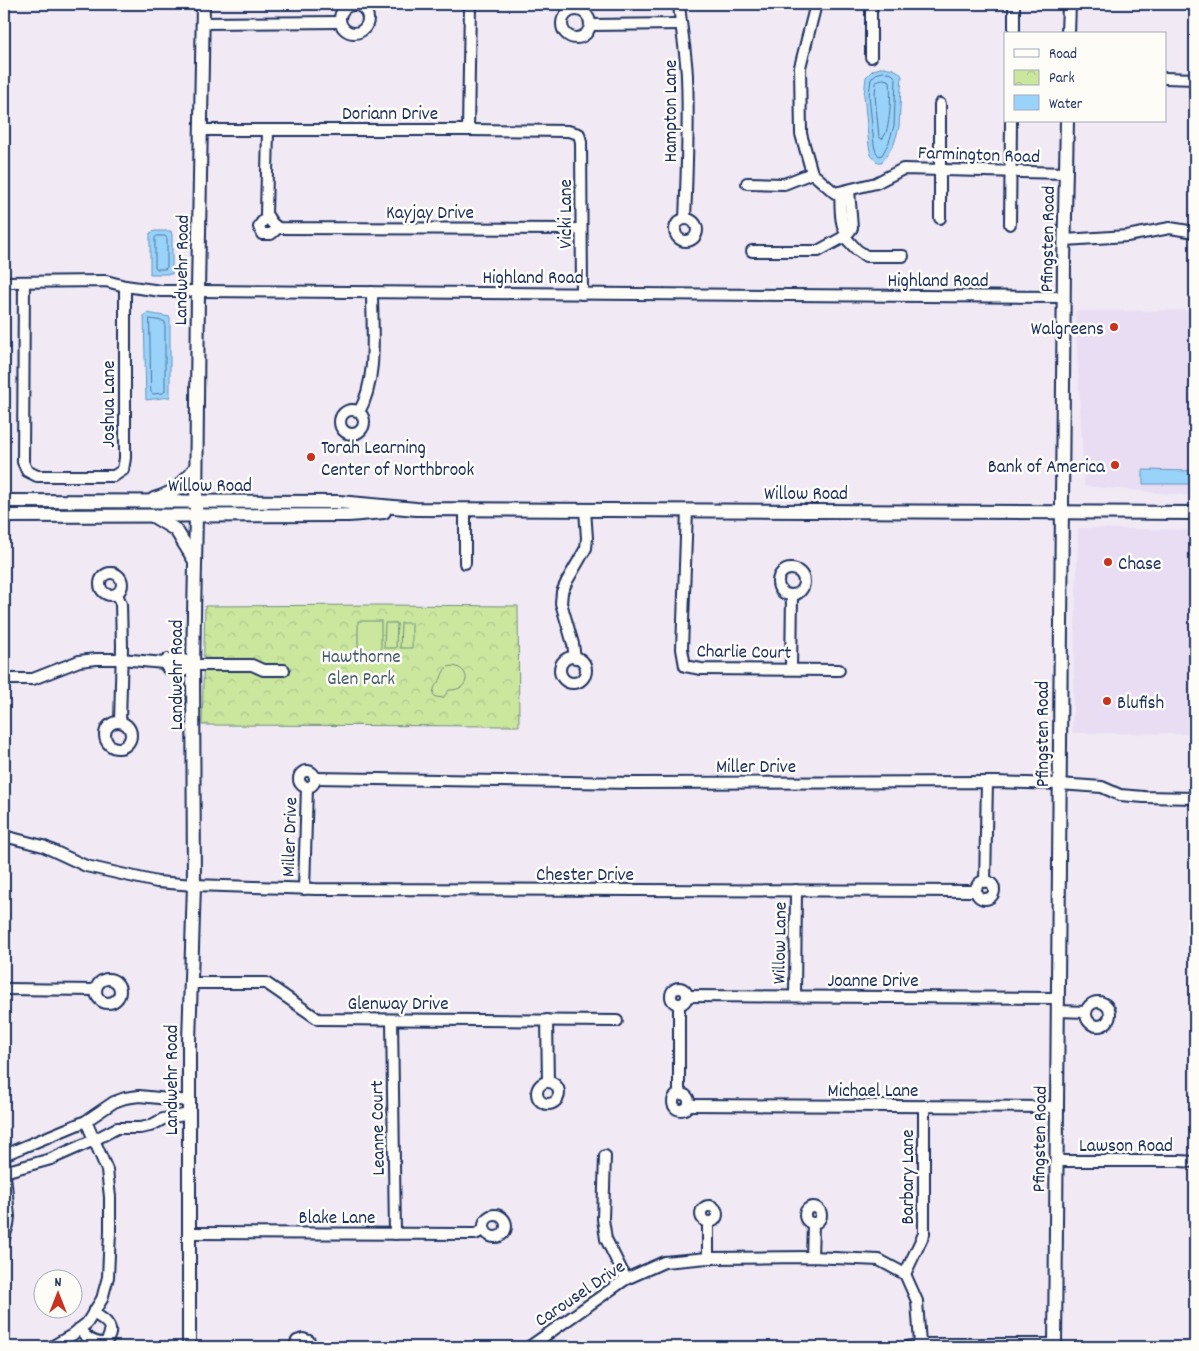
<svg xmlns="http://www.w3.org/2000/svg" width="1199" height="1351" font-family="Dekko,sans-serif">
<defs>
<pattern id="park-crowns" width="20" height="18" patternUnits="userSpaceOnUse" patternTransform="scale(1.25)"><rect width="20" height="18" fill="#cbe79e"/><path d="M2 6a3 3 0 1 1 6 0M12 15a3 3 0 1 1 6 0" fill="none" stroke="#aec68a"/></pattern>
</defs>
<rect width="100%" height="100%" fill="#f1eaf5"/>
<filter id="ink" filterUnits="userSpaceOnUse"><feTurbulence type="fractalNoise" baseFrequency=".02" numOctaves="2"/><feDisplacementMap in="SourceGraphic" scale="10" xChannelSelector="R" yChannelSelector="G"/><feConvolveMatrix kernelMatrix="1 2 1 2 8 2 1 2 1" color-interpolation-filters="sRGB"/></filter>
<g filter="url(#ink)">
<g fill="#e9ddf3">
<polygon points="1195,310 1195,496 1084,486 1075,311"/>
<polygon points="1078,528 1195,530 1195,734 1072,733"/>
</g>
<polygon fill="url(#park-crowns)" stroke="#738b7e" points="379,605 518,606 519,726 202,725 205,606"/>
<g fill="#cbe79e" stroke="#738b7e">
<rect x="358" y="621" width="23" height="35"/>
<polygon points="385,623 397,623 396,648 384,648"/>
<polygon points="401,623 412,623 412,648 400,648"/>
<path d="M453 666C472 669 470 691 449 690L443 698 436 697 433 694C435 682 437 686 441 678 444 671 444 667 453 666Z"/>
</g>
<g fill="#99d3f9" stroke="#6791bb">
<polygon points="884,67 893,69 899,72 902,76 901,88 899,127 894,144 882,162 877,162 871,155 869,146 864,95 866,77 873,70"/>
<polygon points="155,231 171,231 172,235 172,274 150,274 150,233"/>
<polygon points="147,313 170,317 170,397 146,400 144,315"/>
<polygon points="1143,470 1195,471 1195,484 1143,484"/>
</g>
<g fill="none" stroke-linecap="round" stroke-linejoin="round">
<g stroke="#4d719c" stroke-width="1">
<polygon points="884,72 892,74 896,78 894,126 889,142 882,155 879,156 876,152 874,145 869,95 871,79 876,74"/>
<path d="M884 79 890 81C891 94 891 131 882 139L879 137 875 95 876 82 879 80Z"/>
<polygon points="157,236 165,236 167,238 167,267 165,269 157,269 155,267 155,238"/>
<polygon points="150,319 163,321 165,322 165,391 163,393 153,394 151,392"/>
</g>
<g stroke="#1b2f5e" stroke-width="14">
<g id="minor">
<path d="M679 4C681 28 686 52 687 76 689 124 687 172 685 219"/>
<polyline points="1014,4 1014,34"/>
<circle cx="354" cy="19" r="14"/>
<circle cx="576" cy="24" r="14"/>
<polyline points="203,23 340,22"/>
<polyline points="590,25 681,24"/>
<polyline points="871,57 871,4"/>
<polyline points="1165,78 1195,79"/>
<polyline points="201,130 468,130 568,131 579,134 581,142 582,294"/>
<polyline points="468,130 470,4"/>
<polyline points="268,131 266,214 272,223 278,228 581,229"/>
<polyline points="812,173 835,193 876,183 903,169 1066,173"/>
<polyline points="812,173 801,134 800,67 816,4"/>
<polyline points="747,183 784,184 812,173"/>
<path d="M840 192C841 202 839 226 847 233"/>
<path d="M268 217C263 220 261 222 259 227L262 234H271L278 228"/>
<polyline points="940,218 940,104"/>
<circle cx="686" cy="230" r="11"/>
<polyline points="1010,224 1011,121"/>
<polyline points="844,236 857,250 866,256 903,256"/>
<polyline points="1065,240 1127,236 1170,228 1195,232"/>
<polyline points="752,251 818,251 842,238 849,232 852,228 849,190"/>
<polyline points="4,282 106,281 125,286 161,291 198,291 1064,297"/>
<polyline points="24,283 23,462 27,471 37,476 114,476 123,470 125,458 125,286"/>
<circle cx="352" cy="422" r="12"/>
<path d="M359 412C378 379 372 330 372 292"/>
<polyline points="687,510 682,649 685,666 701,669 839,670"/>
<polyline points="465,563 465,509"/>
<circle cx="791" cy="582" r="13"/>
<circle cx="111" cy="584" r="11"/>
<polyline points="117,594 121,604 122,646 120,722"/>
<circle cx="573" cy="670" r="13"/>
<polyline points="575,658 573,644 561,603 562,592 567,581 586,548 587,538 585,510"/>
<polyline points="164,663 168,669 185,670 187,665"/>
<polyline points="791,669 792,595"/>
<polyline points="4,679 33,679 79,661 96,659 121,659 164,663 168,659 184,660 187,665 252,665 263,670 284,670"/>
<circle cx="118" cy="735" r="13"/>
<circle cx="307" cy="779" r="8"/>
<polyline points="315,778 634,783 996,782 1059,784 1102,787 1120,795 1144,797 1195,798"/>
<polyline points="4,836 43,846 86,866 157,882 194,885 315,889 976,891"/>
<circle cx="985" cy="890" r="9"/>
<polyline points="985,882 987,782"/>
<polyline points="304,889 307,787"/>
<circle cx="108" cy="991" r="12"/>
<polyline points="190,983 266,983 318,1019 617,1021"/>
<circle cx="679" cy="996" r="8"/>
<polyline points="4,989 96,990"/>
<polyline points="687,996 1058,998"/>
<polyline points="795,996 796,890"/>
<circle cx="1098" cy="1014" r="12"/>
<polyline points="679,1005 679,1094"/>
<polyline points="1058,1011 1086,1012"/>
<polyline points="392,1020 395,1234"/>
<polyline points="547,1020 548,1082"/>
<circle cx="548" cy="1093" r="11"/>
<circle cx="681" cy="1102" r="8"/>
<polyline points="689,1105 1057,1107"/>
<polyline points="4,1155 86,1121 114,1102 125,1098 139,1096 189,1101"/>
<polyline points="605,1156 603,1219 606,1239 626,1279"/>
<polyline points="1056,1161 1180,1161 1195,1162"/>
<polyline points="4,1163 9,1217 8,1225 4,1238"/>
<polyline points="4,1172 51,1159 94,1140 117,1128 140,1128 150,1126 163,1119 189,1114"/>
<circle cx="709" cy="1214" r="8"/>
<circle cx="813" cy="1215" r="8"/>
<circle cx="495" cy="1226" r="11"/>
<polyline points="708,1223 708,1258"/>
<polyline points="189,1233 475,1234 484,1230"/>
<polyline points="812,1257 813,1224"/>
<polyline points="905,1274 924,1234 924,1106"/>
<path d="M79 1329C88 1339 92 1343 105 1343 117 1328 106 1320 93 1313"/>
<polyline points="51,1347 72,1335 87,1323 102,1299 108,1277 110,1232 110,1197 107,1170 86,1121"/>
<polyline points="294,1347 297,1341 303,1339 309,1341 312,1347"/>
<polyline points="529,1347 626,1279 664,1262 708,1258 812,1257 879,1260 905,1274 917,1301 920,1344"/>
<polyline points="907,1347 920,1344 1055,1344"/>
</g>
</g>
<g stroke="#1b2f5e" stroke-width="16">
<g id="major">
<polyline points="1068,34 1069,4"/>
<path d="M154 499C177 492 182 485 196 467"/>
<polyline points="4,501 339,502 416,509 1195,513"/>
<polyline points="4,516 349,515 384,512"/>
<polyline points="153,516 176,530 195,561"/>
<polyline points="189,1347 189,1041 194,885 193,665 196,515 198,291 203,4"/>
<polyline points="1055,1347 1064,263 1067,121"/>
</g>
</g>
<use href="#minor" stroke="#fdfcf7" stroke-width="10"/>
<use href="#major" stroke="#fdfcf7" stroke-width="12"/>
</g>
</g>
<g fill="#c8321e" stroke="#fdfcf7" stroke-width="2">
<circle cx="1114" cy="327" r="5"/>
<circle cx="311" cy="457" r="5"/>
<circle cx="1115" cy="465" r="5"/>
<circle cx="1108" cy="562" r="5"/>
<circle cx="1107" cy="701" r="5"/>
</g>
<g text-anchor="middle" stroke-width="5" stroke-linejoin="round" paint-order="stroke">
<g font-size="19" fill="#1b2f5e" stroke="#fdfcf7">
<text transform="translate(669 111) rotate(-90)" y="7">Hampton Lane</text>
<text x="390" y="119">Doriann Drive</text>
<text transform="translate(979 153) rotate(2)" y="7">Farmington Road</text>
<text x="430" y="218">Kayjay Drive</text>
<text transform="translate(564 214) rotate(-90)" y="7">Vicki Lane</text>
<text transform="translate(1046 239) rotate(-89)" y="7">Pfingsten Road</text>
<text transform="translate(180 270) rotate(-89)" y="7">Landwehr Road</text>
<text x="533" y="283">Highland Road</text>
<text x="938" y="286">Highland Road</text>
<text transform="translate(107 404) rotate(-90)" y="7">Joshua Lane</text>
<text x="210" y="491">Willow Road</text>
<text x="806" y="499">Willow Road</text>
<text transform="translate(744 650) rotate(1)" y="7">Charlie Court</text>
<text transform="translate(175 675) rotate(-90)" y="7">Landwehr Road</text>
<text transform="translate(1041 734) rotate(-90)" y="7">Pfingsten Road</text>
<text x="756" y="772">Miller Drive</text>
<text transform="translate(288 837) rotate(-88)" y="7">Miller Drive</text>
<text x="585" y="880">Chester Drive</text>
<text transform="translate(778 943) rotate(-89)" y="7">Willow Lane</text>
<text x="873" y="986">Joanne Drive</text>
<text x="398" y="1009">Glenway Drive</text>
<text transform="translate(170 1080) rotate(-90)" y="7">Landwehr Road</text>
<text x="873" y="1096">Michael Lane</text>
<text transform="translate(376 1128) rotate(-91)" y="7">Leanne Court</text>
<text transform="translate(1038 1139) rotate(-89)" y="7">Pfingsten Road</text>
<text x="1126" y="1151">Lawson Road</text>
<text transform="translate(906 1177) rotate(-90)" y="7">Barbary Lane</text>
<text x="337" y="1223">Blake Lane</text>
<text transform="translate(579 1292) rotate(-34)" y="7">Carousel Drive</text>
</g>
<g font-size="19" fill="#1b2f5e" stroke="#fdfcf7" text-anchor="start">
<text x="1104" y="334" text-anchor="end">Walgreens</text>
<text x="321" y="453">Torah Learning<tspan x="321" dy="22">Center of Northbrook</tspan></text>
<text x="1105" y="472" text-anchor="end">Bank of America</text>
<text x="1118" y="569">Chase</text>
<text x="1117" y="708">Blufish</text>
</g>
<g font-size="19" fill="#475d6e" stroke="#fdfcf7">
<text x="361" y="662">Hawthorne<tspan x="361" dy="22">Glen Park</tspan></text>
</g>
</g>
<rect width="1199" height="1351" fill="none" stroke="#fdfcf7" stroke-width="20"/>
<rect x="10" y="10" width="1179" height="1331" fill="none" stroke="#1b2f5e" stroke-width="2" filter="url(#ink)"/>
<rect x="1004" y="32" width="162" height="90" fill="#fdfcf7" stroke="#a3aaba"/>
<rect x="1014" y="49" width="25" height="8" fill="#fdfcf7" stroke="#a3aaba"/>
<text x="1049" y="58" font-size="15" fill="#1b2f5e">Road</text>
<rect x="1014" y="70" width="25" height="15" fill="url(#park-crowns)" stroke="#a3aaba"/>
<text x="1049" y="82" font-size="15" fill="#1b2f5e">Park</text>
<rect x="1014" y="95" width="25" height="15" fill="#99d3f9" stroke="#a3aaba"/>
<text x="1049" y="108" font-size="15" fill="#1b2f5e">Water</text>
<g transform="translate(58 1294)"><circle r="24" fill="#fdfcf7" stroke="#a3aaba"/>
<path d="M0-4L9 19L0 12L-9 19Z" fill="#c8321e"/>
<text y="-8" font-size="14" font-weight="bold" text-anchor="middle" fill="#1b2f5e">N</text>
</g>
</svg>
